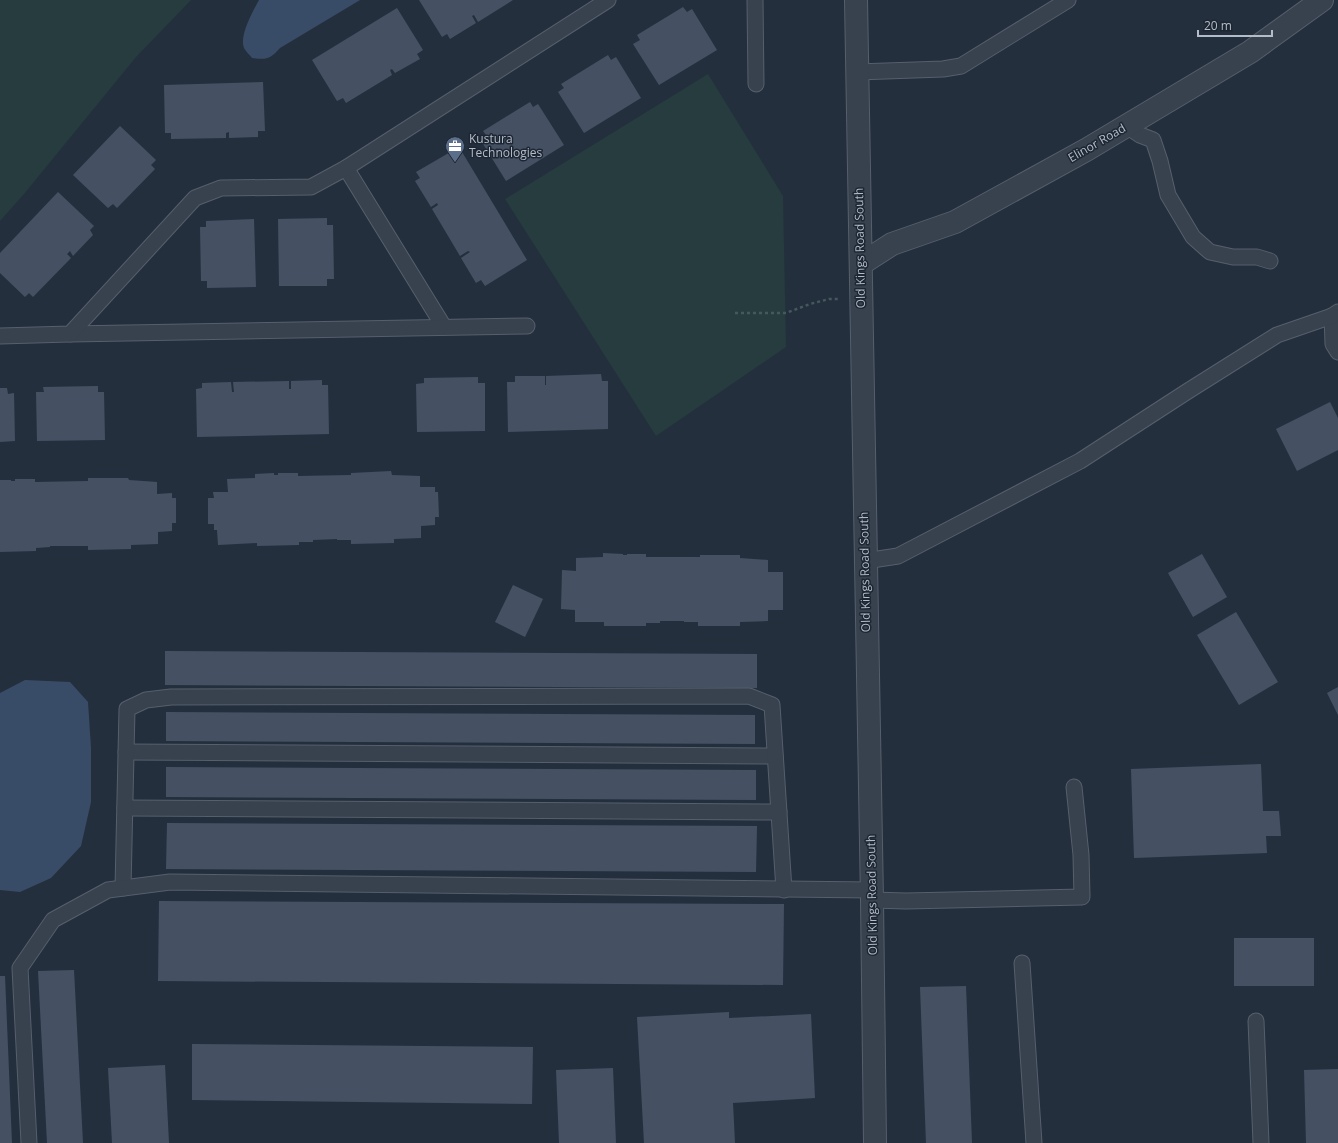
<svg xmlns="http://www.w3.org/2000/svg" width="1338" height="1143" font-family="'Open Sans',sans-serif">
<rect width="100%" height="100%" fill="#242f3e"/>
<g fill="#263c3f">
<polygon points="0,0 191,0 136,57 24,194 0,221"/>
<polygon points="708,74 783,196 786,347 656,436 505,199"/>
</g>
<g fill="#394c67">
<path d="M259 0H360L280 48C270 59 267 60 252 58 250 55 246 52 244 48 239 36 253 11 259 0Z"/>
<polygon points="25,680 70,682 88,702 91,748 91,802 81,846 51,878 20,892 0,890 0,693"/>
</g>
<g fill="#455162">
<polygon points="419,0 513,0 478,22 474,15 472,16 476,23 450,39 447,34 442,37"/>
<polygon points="683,7 687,12 692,9 717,50 659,85 633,44 640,40 637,35"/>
<polygon points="397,8 423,50 417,54 420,59 395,73 392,69 390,70 392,75 346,103 343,98 337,101 312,60"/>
<polygon points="608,55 611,60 616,57 641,98 584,133 558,92 564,88 561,84"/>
<polygon points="263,82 265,131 258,131 258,137 229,138 229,132 226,133 226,138 171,139 171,133 165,133 164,85"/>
<polygon points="530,102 533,107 538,104 564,145 506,181 480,139 486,135 483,131"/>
<polygon points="120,126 156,160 151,165 155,169 117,208 113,204 108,208 73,175"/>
<polygon points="459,147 527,260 485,286 481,280 476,283 461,258 470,252 468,251 460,256 432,209 438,205 437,203 431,207 415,181 420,178 416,172"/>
<polygon points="58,192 94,226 90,230 93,235 73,256 70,251 67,254 71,258 33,297 29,293 25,297 0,273 0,253"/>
<polygon points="327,218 327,225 333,225 334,279 327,279 327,286 279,286 278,219"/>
<polygon points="254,219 256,287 207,288 207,281 201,281 200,227 206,227 206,221"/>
<polygon points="601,374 602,381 608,381 608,429 508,432 507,382 515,382 515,376 545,376 545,385 546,385 546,376"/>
<polygon points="478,377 478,383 485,383 485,431 417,432 416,384 424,383 424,378"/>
<polygon points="322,380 322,385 328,385 329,434 197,437 196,389 202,388 202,383 231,382 232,392 234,392 233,382 289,381 289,389 291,389 291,381"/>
<polygon points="98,386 98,392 104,392 105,440 37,441 36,392 44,392 43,387"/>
<polygon points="0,388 7,388 8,394 14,393 15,441 0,442"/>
<polygon points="1330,402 1338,418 1338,450 1297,471 1276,429"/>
<polygon points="391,471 392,475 420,476 420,487 435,487 435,492 438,492 439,517 435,517 435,525 421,526 421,538 394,539 394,543 351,544 351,540 337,540 337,539 313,540 313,542 299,542 299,545 257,546 257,543 218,545 217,530 214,530 214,524 208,524 208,498 214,498 213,492 228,492 227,479 255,478 255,474 274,473 274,475 278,475 278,473 298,473 298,476 351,475 351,473"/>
<polygon points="88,478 128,478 129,480 157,482 157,494 172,493 172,498 176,498 176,523 172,523 172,531 158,532 158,544 131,545 131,549 88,550 88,546 50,546 50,547 36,548 36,551 0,552 0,480 11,480 11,481 15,481 15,479 35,479 35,482 88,481"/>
<polygon points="603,553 623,554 623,555 627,555 627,554 646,554 646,557 700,557 700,555 740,555 740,558 768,560 768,572 783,572 783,610 768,610 768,621 740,622 740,626 698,626 698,622 684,622 684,621 660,621 660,623 646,623 646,626 604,626 604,622 575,622 575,610 561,609 562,570 576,571 576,558 603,557"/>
<polygon points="1202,554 1227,597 1193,617 1168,573"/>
<polygon points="513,585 543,599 525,637 495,622"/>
<polygon points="1236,612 1278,682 1239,705 1197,635"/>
<polygon points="165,651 757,654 757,688 165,685"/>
<polygon points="1338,687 1338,715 1327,693"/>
<polygon points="166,712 755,715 755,744 166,741"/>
<polygon points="1261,764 1263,811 1279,811 1281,836 1266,836 1267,853 1134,858 1131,769"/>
<polygon points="166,767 756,770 756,800 166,797"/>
<polygon points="167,823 757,826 756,872 166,869"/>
<polygon points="159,901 784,904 783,985 158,981"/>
<rect x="1234" y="938" width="80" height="48"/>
<polygon points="74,970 83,1143 47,1143 38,971"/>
<polygon points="0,976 5,976 12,1143 0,1143"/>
<polygon points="966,986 972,1143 926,1143 920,987"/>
<polygon points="729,1012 729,1018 811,1014 815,1098 733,1103 735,1143 644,1143 637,1017"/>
<polygon points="192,1044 533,1047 532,1104 192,1100"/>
<polygon points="165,1065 169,1143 112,1143 108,1068"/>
<polygon points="613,1068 616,1143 559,1143 556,1070"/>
<polygon points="1338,1069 1338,1143 1306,1143 1304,1070"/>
</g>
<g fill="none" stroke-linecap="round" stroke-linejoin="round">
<g stroke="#565f6c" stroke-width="17">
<g id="service">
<polyline points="755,0 756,84"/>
<polyline points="857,72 943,69 961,66 1068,0"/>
<polyline points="1127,126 1140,135 1153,140 1160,161 1168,195 1193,237 1210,252 1233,257 1257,257 1270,261"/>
<polyline points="346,168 444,327"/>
<polyline points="1338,312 1332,316 1333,344 1338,352"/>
<polyline points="70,334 527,326"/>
<polyline points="0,336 70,334 195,198 221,188 311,187 346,168 608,0"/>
<polyline points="865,561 898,556 1080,461 1188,391 1277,335 1332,316"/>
<polyline points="126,752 775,756"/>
<polyline points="125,808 779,812"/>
<polyline points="123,888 127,709 146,700 171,697 749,696 772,705 784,890"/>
<polyline points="872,900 906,901 1082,897 1081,855 1074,787"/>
<polyline points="1022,963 1034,1143"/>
<polyline points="1256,1021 1261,1143"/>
<polyline points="29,1143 20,968 53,920 108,890 170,882 872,890"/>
</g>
</g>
<g stroke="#565f6c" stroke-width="24">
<polyline id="minor" points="861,264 892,244 955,222 1086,150 1250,52 1322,0"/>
</g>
<g stroke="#565f6c" stroke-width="24">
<polyline id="tertiary" points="856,0 872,900 875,1143"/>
</g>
<polyline stroke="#44595c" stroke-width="2.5" stroke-dasharray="3 3" stroke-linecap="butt" points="735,313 786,313 810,304 829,299 839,299"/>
<use href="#service" stroke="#38414e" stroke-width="15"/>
<use href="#minor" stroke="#38414e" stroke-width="22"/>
<use href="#tertiary" stroke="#38414e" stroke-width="22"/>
</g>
<defs>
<g id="office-pin" transform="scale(1)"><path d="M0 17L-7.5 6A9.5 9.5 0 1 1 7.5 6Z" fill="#5c6f8a" stroke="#1d2633"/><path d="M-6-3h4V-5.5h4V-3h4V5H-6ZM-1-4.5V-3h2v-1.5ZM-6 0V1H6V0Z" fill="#fff"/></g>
</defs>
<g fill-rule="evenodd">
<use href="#office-pin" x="455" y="146"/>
</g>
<g text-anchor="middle" stroke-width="3" stroke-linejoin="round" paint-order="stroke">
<g font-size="12" fill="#b4bcc9" stroke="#1d2633" text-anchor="start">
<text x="469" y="143">Kustura<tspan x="469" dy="14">Technologies</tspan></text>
</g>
<g font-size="12" fill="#b4bcc9" stroke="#1d2633">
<text transform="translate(1097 143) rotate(-30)" y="4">Elinor Road</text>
<text transform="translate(860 248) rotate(-91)" y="4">Old Kings Road South</text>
<text transform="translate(865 572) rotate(-91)" y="4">Old Kings Road South</text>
<text transform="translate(872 895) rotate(-91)" y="4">Old Kings Road South</text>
</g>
</g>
<path d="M1198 30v6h74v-6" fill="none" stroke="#b4bcc9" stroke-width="2"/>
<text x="1204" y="30" font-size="12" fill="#b4bcc9" stroke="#1d2633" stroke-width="3" paint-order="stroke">20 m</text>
</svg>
